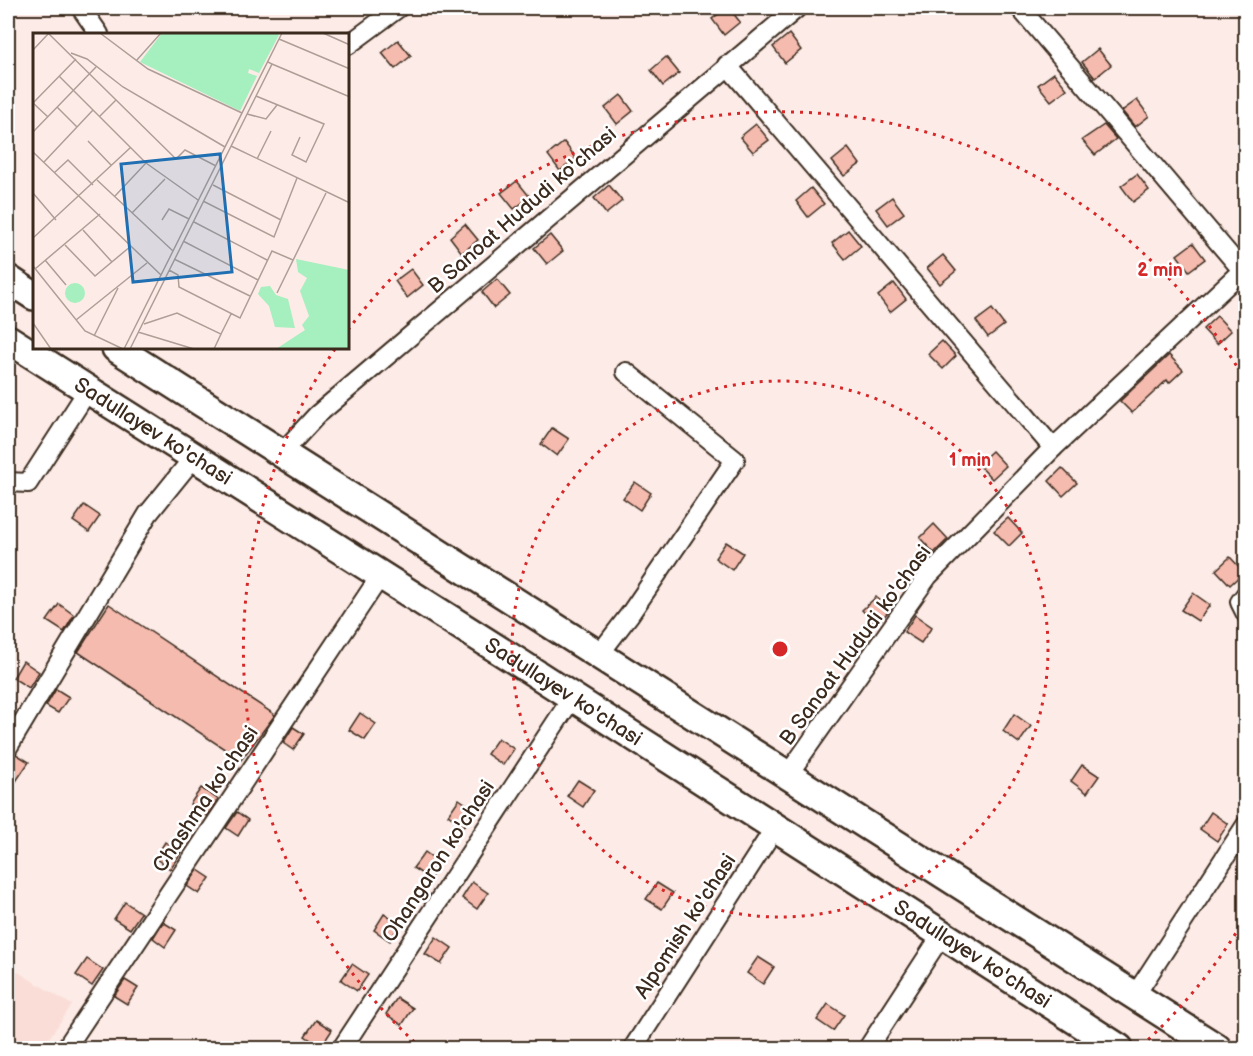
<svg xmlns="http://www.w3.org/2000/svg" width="1253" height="1056" font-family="'Balsamiq Sans',sans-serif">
<rect width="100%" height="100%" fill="#fcebe7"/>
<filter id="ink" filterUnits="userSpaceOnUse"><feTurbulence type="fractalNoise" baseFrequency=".0167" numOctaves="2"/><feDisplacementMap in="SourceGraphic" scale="12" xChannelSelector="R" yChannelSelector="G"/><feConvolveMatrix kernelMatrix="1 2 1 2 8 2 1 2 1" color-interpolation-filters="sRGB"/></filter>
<g filter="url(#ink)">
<polygon fill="#faddd6" points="8,966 72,1005 42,1048 8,1048"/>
<g fill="#f5bbae" stroke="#3b2a1e" stroke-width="1.5">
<polygon points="726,8 729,8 740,22 724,35 712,19"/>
<polygon points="789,34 801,50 785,63 773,47"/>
<polygon points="398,40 411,56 395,69 382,53"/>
<polygon points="1098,49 1111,65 1095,78 1082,62"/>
<polygon points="666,57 679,73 663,86 651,70"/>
<polygon points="1054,73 1067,89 1051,101 1038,85"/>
<polygon points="621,95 633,111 617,124 605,108"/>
<polygon points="1137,100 1149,116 1135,127 1122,111"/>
<polygon points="756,124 769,140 753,152 740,137"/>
<polygon points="1104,125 1116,139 1095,155 1082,140"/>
<polygon points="564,142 576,158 560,171 548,155"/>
<polygon points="848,148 860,164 844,176 832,161"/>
<polygon points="1137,174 1149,190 1133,202 1121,186"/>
<polygon points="517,181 530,197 514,209 501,193"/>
<polygon points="609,185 622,201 606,214 594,198"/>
<polygon points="811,188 824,204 808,217 796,201"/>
<polygon points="892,197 904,213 888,225 876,209"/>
<polygon points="465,224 478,240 462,253 450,237"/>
<polygon points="848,230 861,246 845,259 832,243"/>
<polygon points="550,235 563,251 547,264 534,248"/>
<polygon points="1193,243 1205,259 1189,271 1177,255"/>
<polygon points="943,255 956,271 940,284 927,268"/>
<polygon points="411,269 423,285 407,298 395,281"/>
<polygon points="497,279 510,295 494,308 482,292"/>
<polygon points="894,283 906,299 890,312 878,296"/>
<polygon points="992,309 1004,325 988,337 976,321"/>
<polygon points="1217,316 1231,331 1217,344 1203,329"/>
<polygon points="942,341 956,356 943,369 928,354"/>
<polygon points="1169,355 1183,370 1169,383 1167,380 1132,413 1120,401"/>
<polygon points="552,428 569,439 557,456 541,444"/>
<polygon points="992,451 1006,466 992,479 978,464"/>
<polygon points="1062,468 1077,483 1063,496 1049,481"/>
<polygon points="635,482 651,493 640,510 623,498"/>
<polygon points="84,505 100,516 89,532 73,521"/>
<polygon points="1008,518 1022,533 1009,546 994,531"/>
<polygon points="934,524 948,539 934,553 920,538"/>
<polygon points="726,542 743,553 732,570 715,558"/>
<polygon points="1230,557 1244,572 1230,585 1216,570"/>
<polygon points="1193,593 1210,605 1198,621 1181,610"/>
<polygon points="876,597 889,611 876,625 862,610"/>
<polygon points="59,604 74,615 64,632 47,621"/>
<polygon points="109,604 275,715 241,760 78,652"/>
<polygon points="915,615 932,627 921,643 904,632"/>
<polygon points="23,661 39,672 29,688 13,678"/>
<polygon points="56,689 69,697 58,713 46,706"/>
<polygon points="360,713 376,724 365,740 349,730"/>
<polygon points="1014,714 1031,726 1019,743 1003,731"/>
<polygon points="293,727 304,734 293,750 283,743"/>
<polygon points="498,738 514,749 503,765 487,754"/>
<polygon points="16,754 29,762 8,793 8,758"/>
<polygon points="1082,765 1099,776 1087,793 1071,781"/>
<polygon points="578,780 594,790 583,807 567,796"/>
<polygon points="201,788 218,799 207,816 190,804"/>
<polygon points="459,799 475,810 464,826 448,815"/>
<polygon points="237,812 248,820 238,836 226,828"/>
<polygon points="1211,812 1228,824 1217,841 1200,829"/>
<polygon points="165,842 181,853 170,869 155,858"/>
<polygon points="425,852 440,863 430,879 413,868"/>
<polygon points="198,870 210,878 199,894 187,886"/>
<polygon points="472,882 488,893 477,909 462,898"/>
<polygon points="657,883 673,893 662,909 646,899"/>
<polygon points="125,902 141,913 130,929 114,919"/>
<polygon points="384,914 400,924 390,941 374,930"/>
<polygon points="163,922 176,930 165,947 153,938"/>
<polygon points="436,937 452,948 441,964 425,954"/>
<polygon points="758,957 774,967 763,984 747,973"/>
<polygon points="87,959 103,970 92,986 76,975"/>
<polygon points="352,964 368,975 357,991 341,980"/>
<polygon points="125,980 138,988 127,1004 114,996"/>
<polygon points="397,998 413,1008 402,1025 386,1014"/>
<polygon points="828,1004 844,1015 833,1031 817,1020"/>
<polygon points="316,1020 332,1030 321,1047 305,1036"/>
</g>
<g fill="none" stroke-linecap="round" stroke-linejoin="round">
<g stroke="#3b2a1e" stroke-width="22">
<g id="street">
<polyline points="81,8 99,34"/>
<polyline points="1020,8 1242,270"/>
<polyline points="348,45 398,8"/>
<polyline points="727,65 1053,448"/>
<polyline points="281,454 317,415 797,8"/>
<polyline points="8,482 28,483 88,390"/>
<polyline points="1246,594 1240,602 1246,614"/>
<polyline points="598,656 630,614 735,460 626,372"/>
<polyline points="8,747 148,514 194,457"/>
<polyline points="787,776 928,576 1053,448 1246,267"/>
<polyline points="1134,997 1246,825"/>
<polyline points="66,1048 381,575"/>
<polyline points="342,1048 572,698"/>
<polyline points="633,1048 774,829"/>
<polyline points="868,1048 941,936"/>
</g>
</g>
<g stroke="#3b2a1e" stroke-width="32">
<g id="secondary">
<polyline points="8,279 34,296"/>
<path id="s1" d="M8 339 521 664 1119 1048"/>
<polyline points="116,348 1217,1048"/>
</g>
</g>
<use href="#street" stroke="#fff" stroke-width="18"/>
<use href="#secondary" stroke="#fff" stroke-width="27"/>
</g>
</g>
<g fill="none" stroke="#d62828" stroke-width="3" stroke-dasharray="3 6">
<circle cx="780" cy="649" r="268"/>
<path d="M1245 918A537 537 0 0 1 1139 1048M421 1048A537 537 0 0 1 335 349M348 330A537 537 0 0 1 1245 380"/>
</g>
<g text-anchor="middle" stroke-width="5" stroke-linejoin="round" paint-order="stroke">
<g font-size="21" fill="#3b2a1e" stroke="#fff">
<text transform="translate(522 210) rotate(-41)" y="7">B Sanoat Hududi ko'chasi</text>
<text dy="7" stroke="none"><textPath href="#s1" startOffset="172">Sadullayev ko'chasi</textPath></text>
<text transform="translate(855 645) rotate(-54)" y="7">B Sanoat Hududi ko'chasi</text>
<text dy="7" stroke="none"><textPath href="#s1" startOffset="658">Sadullayev ko'chasi</textPath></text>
<text transform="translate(205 799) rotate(-56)" y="7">Chashma ko'chasi</text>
<text transform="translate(438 861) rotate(-57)" y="7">Ohangaron ko'chasi</text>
<text transform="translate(685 926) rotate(-57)" y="7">Alpomish ko'chasi</text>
<text dy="7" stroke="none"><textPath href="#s1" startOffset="1144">Sadullayev ko'chasi</textPath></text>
</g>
</g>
<g transform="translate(33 33)">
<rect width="316" height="316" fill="#fcebe7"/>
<path d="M129 0H243L246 2 226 40 216 36 215 40 224 43 207 78 107 29ZM263 226 316 237V316H243L272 297 269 292 276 283 267 258 274 245 265 239ZM32 260a10 10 0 1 1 20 0a10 10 0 1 1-20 0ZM237 253 243 262 255 266 262 295 242 294 236 273 225 261 228 254Z" fill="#a6efbe"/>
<path fill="none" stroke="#af9e97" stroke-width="1.5" d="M67 0 115 36 209 80M290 0 317 12M16 1 143 126 152 117 183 133M246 6 317 36M0 17 16 0M38 20 54 26 90 54 192 114M103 28 128 0M239 31 317 64M26 43 113 130 165 167M223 63 291 91 273 129 259 122 267 104M0 70 43 26M0 70 15 84M24 74 44 94M214 81 233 86 244 72M67 83 83 67M0 99 63 34M55 108 78 132M198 113 317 170M0 119 128 242M224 126 238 98M11 129 60 77M21 140 35 127 60 152M64 147 140 218M180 152 248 187M0 160 23 187M82 163 113 130M170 168 241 204 264 145M99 180 132 146M129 187 136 176 156 186M161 189 234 227M50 197 79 229M0 205 97 115M150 208 225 247M32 212 62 243 98 213M141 226 217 263M12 227 33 252M0 233 52 298 90 316M2 236 67 181M136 237 145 242 146 254 207 285 239 218 260 227M244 260 293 160M43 287 114 230M0 290 18 316M111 291 144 280 188 301 181 316M105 299 161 316M188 301 198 281M61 303 85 255M91 316 249 0M97 316 239 31 235 29"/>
<path fill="#1f6fb2" fill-opacity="0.15" stroke="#1f6fb2" stroke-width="3" d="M187 121 199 239 100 249 88 131Z"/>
<rect width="316" height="316" fill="none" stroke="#3b2a1e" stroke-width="3"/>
</g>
<circle cx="780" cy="649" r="9" fill="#d62828" stroke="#fff" stroke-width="3"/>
<g font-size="18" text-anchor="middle" font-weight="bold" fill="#d62828" stroke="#fff" stroke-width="5" stroke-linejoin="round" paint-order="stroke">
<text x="1160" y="276">2 min</text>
<text x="970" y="466">1 min</text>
</g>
<rect width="1253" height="1056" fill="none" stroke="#fff" stroke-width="30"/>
<rect x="15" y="15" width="1223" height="1026" fill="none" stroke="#3b2a1e" stroke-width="2" filter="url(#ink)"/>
</svg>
